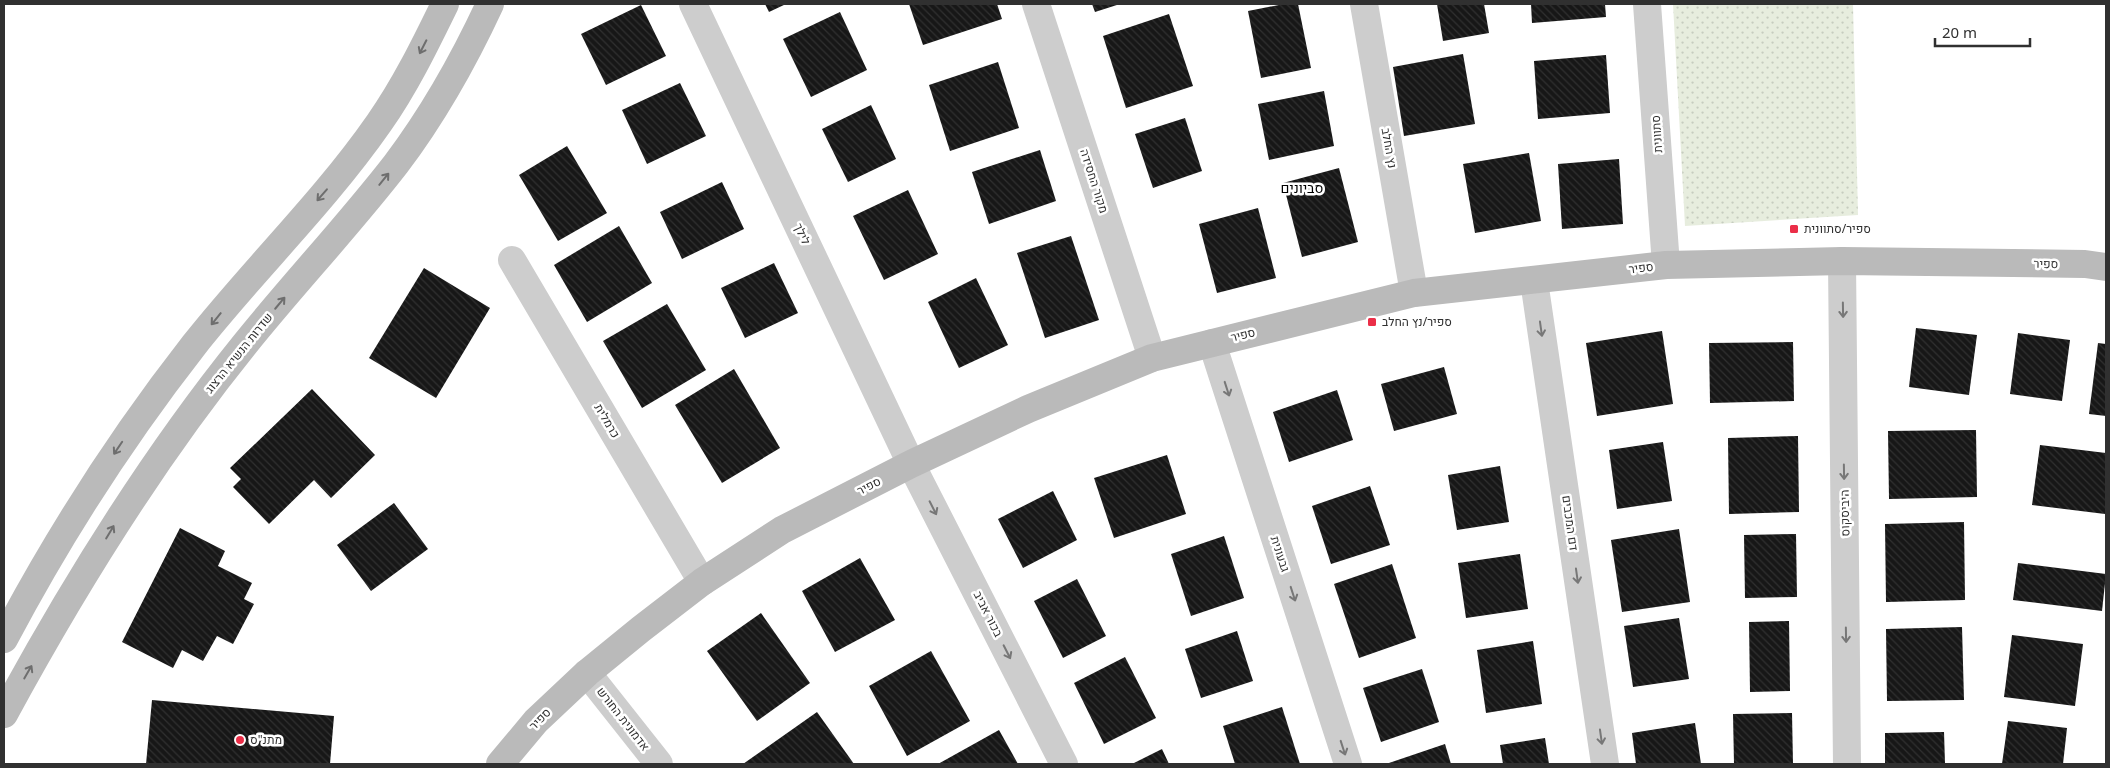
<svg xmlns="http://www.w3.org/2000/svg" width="2110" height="768" font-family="'Noto Sans',Heebo,sans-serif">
<defs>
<pattern id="green-dots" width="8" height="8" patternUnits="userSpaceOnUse" patternTransform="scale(1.25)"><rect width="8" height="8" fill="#e7edde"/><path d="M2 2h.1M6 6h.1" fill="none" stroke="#c6ccbf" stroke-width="1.8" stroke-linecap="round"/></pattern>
<pattern id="building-back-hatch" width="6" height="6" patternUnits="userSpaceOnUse" patternTransform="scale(1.25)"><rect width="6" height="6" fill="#171717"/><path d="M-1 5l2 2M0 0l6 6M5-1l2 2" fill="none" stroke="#303030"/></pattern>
</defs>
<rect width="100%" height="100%" fill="#fff"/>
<polygon fill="url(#green-dots)" points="1673,4 1853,4 1858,215 1685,226"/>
<g fill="url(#building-back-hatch)">
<polygon points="765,4 786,4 769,12"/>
<polygon points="909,4 997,4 1002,19 923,45"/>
<polygon points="1092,4 1120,4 1095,12"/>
<polygon points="1284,4 1298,4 1311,68 1261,78 1248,11"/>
<polygon points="1437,4 1484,4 1489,33 1443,41"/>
<polygon points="1531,4 1605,4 1606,17 1532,23"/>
<polygon points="641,5 666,56 606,85 581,34"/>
<polygon points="840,12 867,70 811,97 783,39"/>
<polygon points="1169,14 1193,86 1126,108 1103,36"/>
<polygon points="1463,54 1475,124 1404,136 1393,67"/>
<polygon points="1606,55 1610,113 1538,119 1534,61"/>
<polygon points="998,62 1019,128 950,151 929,85"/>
<polygon points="680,83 706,136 647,164 622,110"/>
<polygon points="1324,91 1334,146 1269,160 1258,104"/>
<polygon points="871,105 896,159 848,182 822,129"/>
<polygon points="1185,118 1202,171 1153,188 1135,134"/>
<polygon points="567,146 607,213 558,241 519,175"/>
<polygon points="1040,150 1056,201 989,224 972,172"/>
<polygon points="1529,153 1541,221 1475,233 1463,164"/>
<polygon points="1619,159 1623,224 1562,229 1558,164"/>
<polygon points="1339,168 1358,242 1302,257 1283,183"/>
<polygon points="722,182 744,229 682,259 660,212"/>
<polygon points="908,190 938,254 884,280 853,216"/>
<polygon points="1258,208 1276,278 1217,293 1199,224"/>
<polygon points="619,226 652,283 587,322 554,265"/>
<polygon points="1071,236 1099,320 1045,338 1017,253"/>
<polygon points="774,263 798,313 745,338 721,288"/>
<polygon points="424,268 490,308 436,398 369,358"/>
<polygon points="976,278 1008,345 959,368 928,302"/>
<polygon points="667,304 706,370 642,408 603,341"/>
<polygon points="1916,328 1977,335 1969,395 1909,387"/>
<polygon points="1662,331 1673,404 1597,416 1586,343"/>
<polygon points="2018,333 2070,340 2062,401 2010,394"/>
<polygon points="1793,342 1794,401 1710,403 1709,343"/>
<polygon points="2098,343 2106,344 2106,416 2089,414"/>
<polygon points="1444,367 1457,414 1394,431 1381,384"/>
<polygon points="734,369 780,448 722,483 675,405"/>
<polygon points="312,389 375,455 331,498 314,480 269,524 233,487 241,479 230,468"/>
<polygon points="1337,390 1353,440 1289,462 1273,412"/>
<polygon points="1976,430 1977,497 1889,499 1888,431"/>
<polygon points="1798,436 1799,512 1729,514 1728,438"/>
<polygon points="1663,442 1672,501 1617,509 1609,450"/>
<polygon points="2040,445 2106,453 2105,514 2032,505"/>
<polygon points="1167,455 1186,514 1114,538 1094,478"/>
<polygon points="1500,466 1509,522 1457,530 1448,475"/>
<polygon points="1370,486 1390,545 1331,564 1312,506"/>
<polygon points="1053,491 1077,540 1023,568 998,519"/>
<polygon points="394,503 428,549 371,591 337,545"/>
<polygon points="1964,522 1965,600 1886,602 1885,524"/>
<polygon points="180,528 225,551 218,566 252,583 244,599 254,604 233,644 217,636 203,661 182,650 173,668 122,642"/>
<polygon points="1679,529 1690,602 1622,612 1611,540"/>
<polygon points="1796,534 1797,597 1745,598 1744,535"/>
<polygon points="1224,536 1244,598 1191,616 1171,554"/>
<polygon points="1520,554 1528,609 1466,618 1458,563"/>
<polygon points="860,558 895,620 835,652 802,591"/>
<polygon points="2018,563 2106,574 2102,611 2013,600"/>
<polygon points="1392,564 1416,638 1359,658 1334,584"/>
<polygon points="1077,579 1106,636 1063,658 1034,601"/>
<polygon points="761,613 810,683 757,721 707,651"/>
<polygon points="1679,618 1689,679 1633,687 1624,626"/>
<polygon points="1789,621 1790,691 1750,692 1749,622"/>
<polygon points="1962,627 1964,700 1887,701 1886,629"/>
<polygon points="1237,631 1253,681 1201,698 1185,649"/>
<polygon points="2012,635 2083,644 2075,706 2004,697"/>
<polygon points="1533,641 1542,704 1486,713 1477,650"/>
<polygon points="931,651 970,721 907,756 869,686"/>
<polygon points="1125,657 1156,718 1104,744 1074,683"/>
<polygon points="1422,669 1439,722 1381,742 1363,688"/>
<polygon points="152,700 334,716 330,764 146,764"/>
<polygon points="1282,707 1300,764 1235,764 1223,726"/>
<polygon points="817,712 854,764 743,764"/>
<polygon points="1792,713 1793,764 1734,764 1733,714"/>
<polygon points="2008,721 2067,728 2063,764 2002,764"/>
<polygon points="1695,723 1701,764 1636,764 1632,733"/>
<polygon points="999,730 1018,764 938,764"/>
<polygon points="1944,732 1945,764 1885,764 1885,733"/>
<polygon points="1545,738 1549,764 1503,764 1500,745"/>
<polygon points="1445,744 1451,764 1386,764"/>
<polygon points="1162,749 1169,764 1132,764"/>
</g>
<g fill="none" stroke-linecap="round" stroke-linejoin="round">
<g stroke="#cdcdcd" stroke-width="28">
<polyline points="693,4 911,464 1064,764"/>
<polyline points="1036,4 1152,358"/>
<polyline points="1364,4 1414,293"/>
<polyline points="1647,4 1666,265"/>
<polyline points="512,260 702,582"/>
<polyline points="1842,261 1847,764"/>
<polyline points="1534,281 1605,764"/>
<polyline points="1212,343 1348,764"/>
<polyline points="587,673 659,764"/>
</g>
<g stroke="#bababa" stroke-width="28">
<path d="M4 639C59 535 122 437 194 345 254 269 324 202 379 123 405 86 425 45 445 4"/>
<path d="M4 714C74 585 152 459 245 344 294 283 348 226 396 164 433 115 464 60 490 4"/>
<polyline points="500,764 536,721 587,673 641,629 702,582 782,530 911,464 1028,409 1152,358 1414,293 1666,265 1842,261 2085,264 2106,267"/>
</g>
</g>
<defs><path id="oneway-shaft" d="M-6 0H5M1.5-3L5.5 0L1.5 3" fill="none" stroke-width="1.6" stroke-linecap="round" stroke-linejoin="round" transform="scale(1.25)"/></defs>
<g stroke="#6e6e6e">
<use href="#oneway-shaft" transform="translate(423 47) rotate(117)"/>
<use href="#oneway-shaft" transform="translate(384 179) rotate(-51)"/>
<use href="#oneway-shaft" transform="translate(322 195) rotate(131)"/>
<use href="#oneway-shaft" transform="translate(280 303) rotate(-50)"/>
<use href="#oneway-shaft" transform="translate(216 319) rotate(129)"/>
<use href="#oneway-shaft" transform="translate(118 448) rotate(124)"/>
<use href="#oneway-shaft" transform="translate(110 532) rotate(-59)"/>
<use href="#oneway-shaft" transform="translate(28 672) rotate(-60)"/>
</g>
<g stroke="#777">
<use href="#oneway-shaft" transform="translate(1843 310) rotate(89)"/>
<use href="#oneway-shaft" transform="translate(1541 329) rotate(82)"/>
<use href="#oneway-shaft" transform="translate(1227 389) rotate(72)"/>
<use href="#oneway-shaft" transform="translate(1844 472) rotate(89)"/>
<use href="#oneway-shaft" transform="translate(933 508) rotate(63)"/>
<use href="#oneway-shaft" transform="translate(1577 576) rotate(82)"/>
<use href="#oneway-shaft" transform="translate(1293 594) rotate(72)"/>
<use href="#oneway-shaft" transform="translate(1846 635) rotate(89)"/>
<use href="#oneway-shaft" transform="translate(1007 652) rotate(63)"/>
<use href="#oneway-shaft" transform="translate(1601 737) rotate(82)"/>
<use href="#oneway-shaft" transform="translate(1343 748) rotate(72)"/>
</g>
<g fill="#eb2e48" stroke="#fff" stroke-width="2">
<rect x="1789" y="224" width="10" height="10" rx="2.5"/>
<rect x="1367" y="317" width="10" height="10" rx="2.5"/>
<circle cx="240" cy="740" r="5"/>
</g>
<g text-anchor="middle" stroke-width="5" stroke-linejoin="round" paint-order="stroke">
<g font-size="12" fill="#303030" stroke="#fff">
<text transform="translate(1657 134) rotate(-94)" y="4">סתוונית</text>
<text transform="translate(1389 148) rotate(80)" y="4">נץ החלב</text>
<text transform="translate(1094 181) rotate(72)" y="4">מקור החסידה</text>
<text transform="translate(802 234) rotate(65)" y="4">לילך</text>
<text transform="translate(2046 264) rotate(1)" y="4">ספיר</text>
<text transform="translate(1641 268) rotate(-7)" y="4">ספיר</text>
<text transform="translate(1243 335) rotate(-14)" y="4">ספיר</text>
<text transform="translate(239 353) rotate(-51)" y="4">שדרות הנשיא הרצוג</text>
<text transform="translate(607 421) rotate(59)" y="4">כרמלית</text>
<text transform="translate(869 486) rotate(-27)" y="4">ספיר</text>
<text transform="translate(1845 513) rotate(-91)" y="4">היביסקוס</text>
<text transform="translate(1570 523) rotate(82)" y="4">דם המכבים</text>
<text transform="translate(1280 554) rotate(72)" y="4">גבעונית</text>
<text transform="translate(988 614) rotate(63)" y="4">בכור אביב</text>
<text transform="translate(540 719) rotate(-46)" y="4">ספיר</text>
<text transform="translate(623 719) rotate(52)" y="4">אדמונית החורש</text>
</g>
<g font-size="12" fill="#303030" stroke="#fff" text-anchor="start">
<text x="1804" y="233">ספיר/סתוונית</text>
<text x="1382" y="326">ספיר/נץ החלב</text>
<text x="250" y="744">מתנ"ס</text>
</g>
<g font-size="14" fill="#000" stroke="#fff">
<text x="1302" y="193">סביונים</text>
</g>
</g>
<rect width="2110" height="768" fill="none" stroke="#303030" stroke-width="10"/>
<path d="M1935 38v8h95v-8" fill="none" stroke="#303030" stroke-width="2.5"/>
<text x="1942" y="38" font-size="15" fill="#303030" stroke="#ffffff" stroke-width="4" paint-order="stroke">20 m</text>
</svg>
